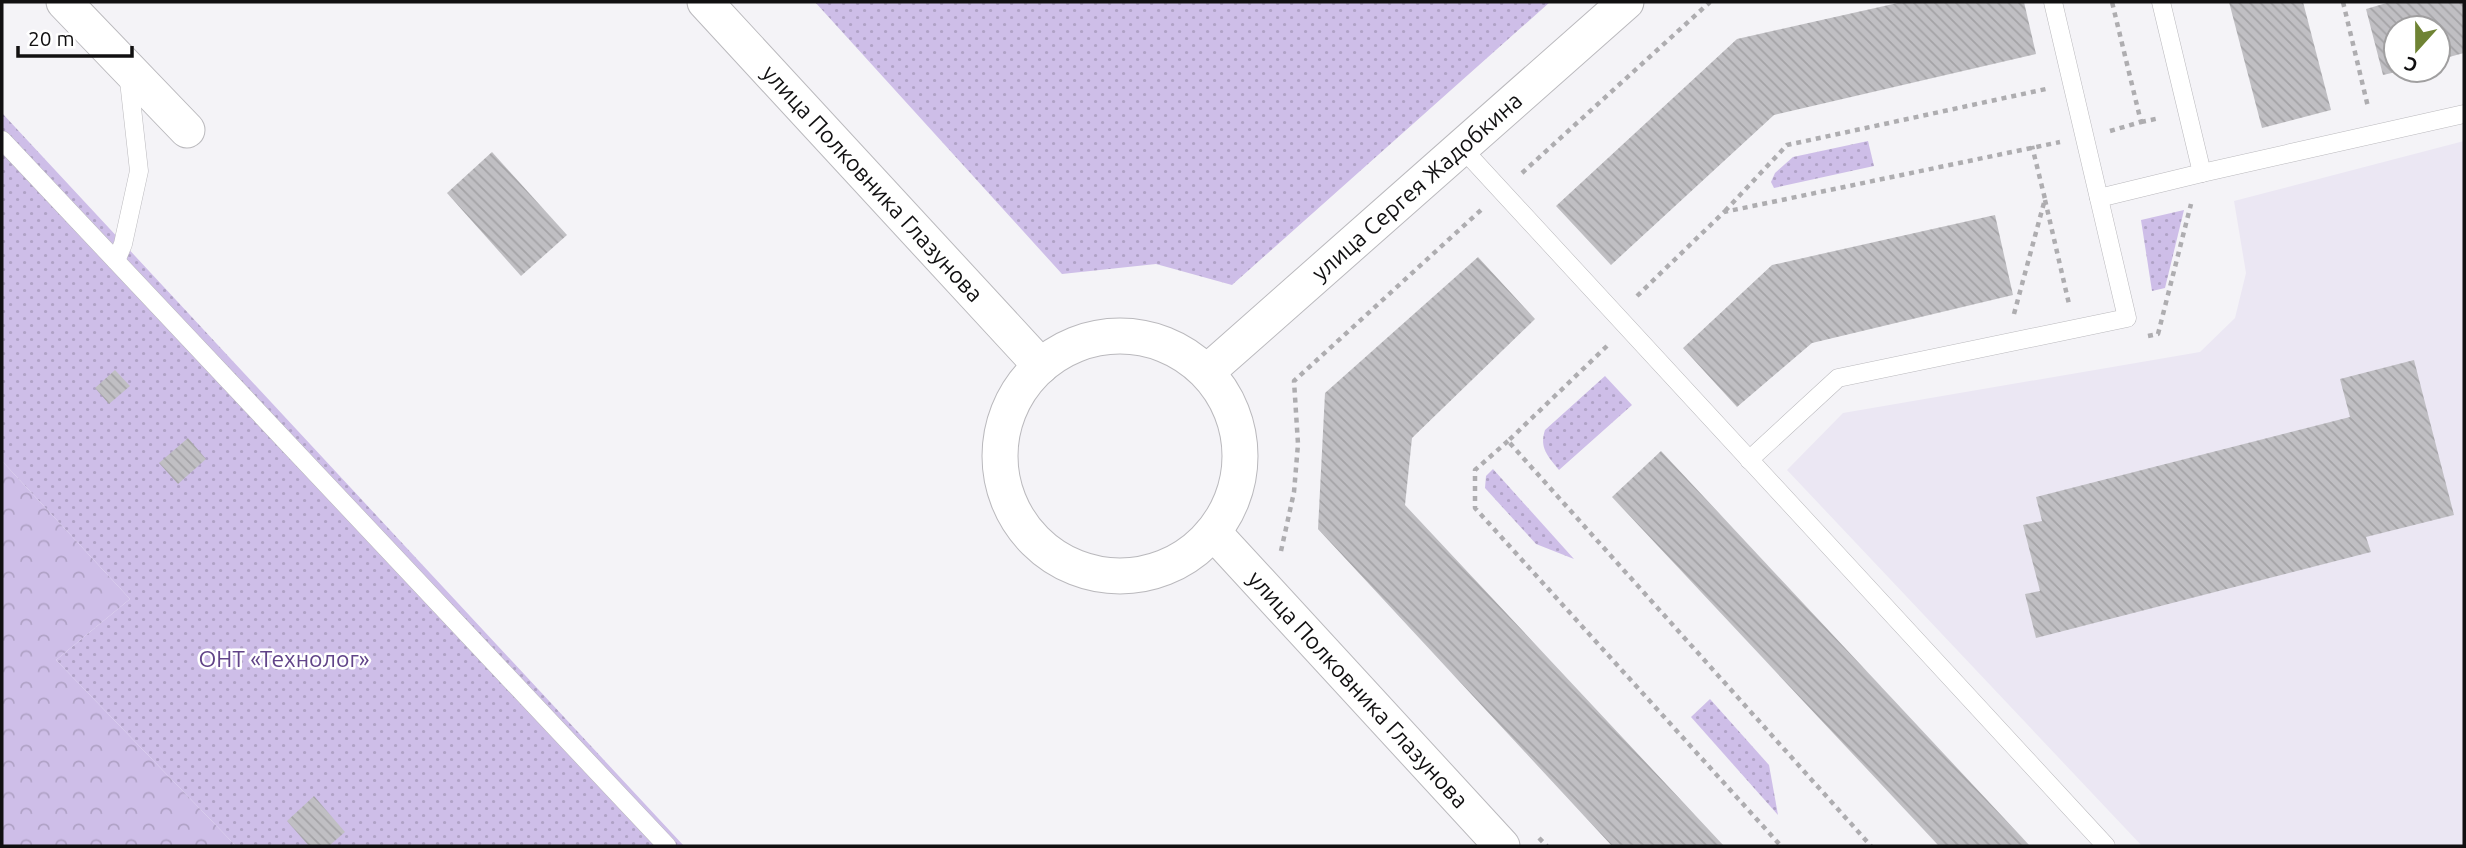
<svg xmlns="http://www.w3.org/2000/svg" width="2466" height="848" font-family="Ubuntu,sans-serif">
<defs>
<pattern id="green-dots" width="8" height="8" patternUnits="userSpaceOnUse" patternTransform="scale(1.75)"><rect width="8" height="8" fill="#cebee8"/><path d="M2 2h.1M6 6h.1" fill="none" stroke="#b0a2c6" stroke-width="1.8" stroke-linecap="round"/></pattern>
<pattern id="forest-crowns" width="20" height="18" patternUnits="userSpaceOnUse" patternTransform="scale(1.75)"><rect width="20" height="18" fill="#cebee8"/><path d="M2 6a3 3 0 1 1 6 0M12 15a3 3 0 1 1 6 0" fill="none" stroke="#b0a2c6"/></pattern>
<pattern id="building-back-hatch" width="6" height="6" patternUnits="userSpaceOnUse" patternTransform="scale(1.75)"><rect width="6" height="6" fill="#c0bfc3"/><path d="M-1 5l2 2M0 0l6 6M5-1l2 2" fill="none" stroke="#a4a3a6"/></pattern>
</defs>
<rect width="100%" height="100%" fill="#f4f3f7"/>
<polygon fill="#ebe7f3" points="2464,141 2464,846 2142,846 1787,470 1843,413 2200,352 2235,318 2246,273 2234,201"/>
<g fill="url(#green-dots)">
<polygon points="815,2 1550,2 1232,285 1156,264 1062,274"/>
<polygon points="2,113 684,846 236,846 56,660 130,599 2,461"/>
<polygon points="1868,141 1874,166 1774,188 1771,182 1775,173 1793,157"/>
<polygon points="2184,210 2165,288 2152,291 2141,220"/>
<path d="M1605 376 1632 405 1559 470C1548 456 1539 448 1545 430Z"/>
<polygon points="1493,469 1574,559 1536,544 1485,488 1486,476"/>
<polygon points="1710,699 1769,765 1778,815 1691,717"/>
</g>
<polygon fill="url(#forest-crowns)" points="2,461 130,599 56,660 236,846 2,846"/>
<g fill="url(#building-back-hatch)">
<polygon points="1902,2 2024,2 2036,54 1774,115 1611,265 1556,206 1737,39"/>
<polygon points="2229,2 2303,2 2331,110 2262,128"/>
<polygon points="2390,2 2464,2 2464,53 2438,60 2438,28 2396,28 2396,72 2383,75 2366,9"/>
<polygon points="492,152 567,235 521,276 447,193"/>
<polygon points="1995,215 2013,295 1812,343 1737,407 1683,348 1772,265"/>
<polygon points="1478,257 1535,319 1412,438 1405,505 1724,846 1612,846 1318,529 1325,393"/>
<polygon points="2414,360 2454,515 2366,537 2371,552 2036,638 2025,594 2040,591 2023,525 2042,521 2036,497 2350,417 2340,379"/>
<polygon points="115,370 130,386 109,404 95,388"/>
<polygon points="188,438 206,459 178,484 159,463"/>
<polygon points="1661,451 2016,831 2030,846 1939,846 1612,497"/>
<polygon points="314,796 345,832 329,846 309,846 287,821"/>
</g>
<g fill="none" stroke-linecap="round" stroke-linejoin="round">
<g stroke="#bab9bd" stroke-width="19">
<g id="service">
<polyline points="2,140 667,846"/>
<polyline points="1461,147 2106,846"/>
<polyline points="2202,173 2464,114"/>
<polyline points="2099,198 2202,173 2161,2"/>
<polyline points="116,261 123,244 139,171 128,72"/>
<polyline points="1749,460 1838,378 2127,318 2053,2"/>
</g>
</g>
<g stroke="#bab9bd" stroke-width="37">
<g id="minor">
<polyline points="64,2 187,130"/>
<path id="s1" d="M705 2 1041 366"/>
<circle cx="1120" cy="456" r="120"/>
<path id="s2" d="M1207 372 1626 2"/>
<path id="s3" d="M1213 532 1502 846"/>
</g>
</g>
<g stroke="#aeadb0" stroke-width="4.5" stroke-dasharray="5 5" stroke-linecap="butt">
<polyline points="2343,2 2368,107"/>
<polyline points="2141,122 2160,118"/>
<polyline points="2110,131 2141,122 2112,2"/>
<polyline points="1522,173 1710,2"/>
<polyline points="2045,200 2069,304"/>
<polyline points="1725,211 1787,145 2046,89"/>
<polyline points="1637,296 1724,212 2060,142"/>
<polyline points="2014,314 2045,199 2032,146"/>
<polyline points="2148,336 2158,334 2191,204"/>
<polyline points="1607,346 1508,441 1871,846"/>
<polyline points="1508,441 1475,470 1475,508 1781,846"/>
<polyline points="1281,551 1294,492 1298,444 1294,381 1481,210"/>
<polyline points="1539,838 1547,846"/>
</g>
<use href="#service" stroke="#fff" stroke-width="18"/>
<use href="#minor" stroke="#fff" stroke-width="35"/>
</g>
<g text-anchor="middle" stroke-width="5" stroke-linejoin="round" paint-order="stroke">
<g font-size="23" fill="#111011" stroke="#fff">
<text dy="8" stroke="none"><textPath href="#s1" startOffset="247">улица Полковника Глазунова</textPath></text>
<text dy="8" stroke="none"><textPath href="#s2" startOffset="280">улица Сергея Жадобкина</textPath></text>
<text dy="8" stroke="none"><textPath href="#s3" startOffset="214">улица Полковника Глазунова</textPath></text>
</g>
<g font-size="23" fill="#614488" stroke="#fff">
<text x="284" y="667">ОНТ «Технолог»</text>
</g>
</g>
<rect width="2466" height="848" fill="none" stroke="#111011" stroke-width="7"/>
<g transform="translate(2417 49) rotate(201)"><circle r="33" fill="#ffffff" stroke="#a09fa0" stroke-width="2"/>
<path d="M0-5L12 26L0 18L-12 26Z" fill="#6f8334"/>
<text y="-10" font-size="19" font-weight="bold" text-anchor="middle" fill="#111011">С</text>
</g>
<path d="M18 46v10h114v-10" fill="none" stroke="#111011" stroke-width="3.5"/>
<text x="28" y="46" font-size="21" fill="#111011" stroke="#ffffff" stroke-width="5" paint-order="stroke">20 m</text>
</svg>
